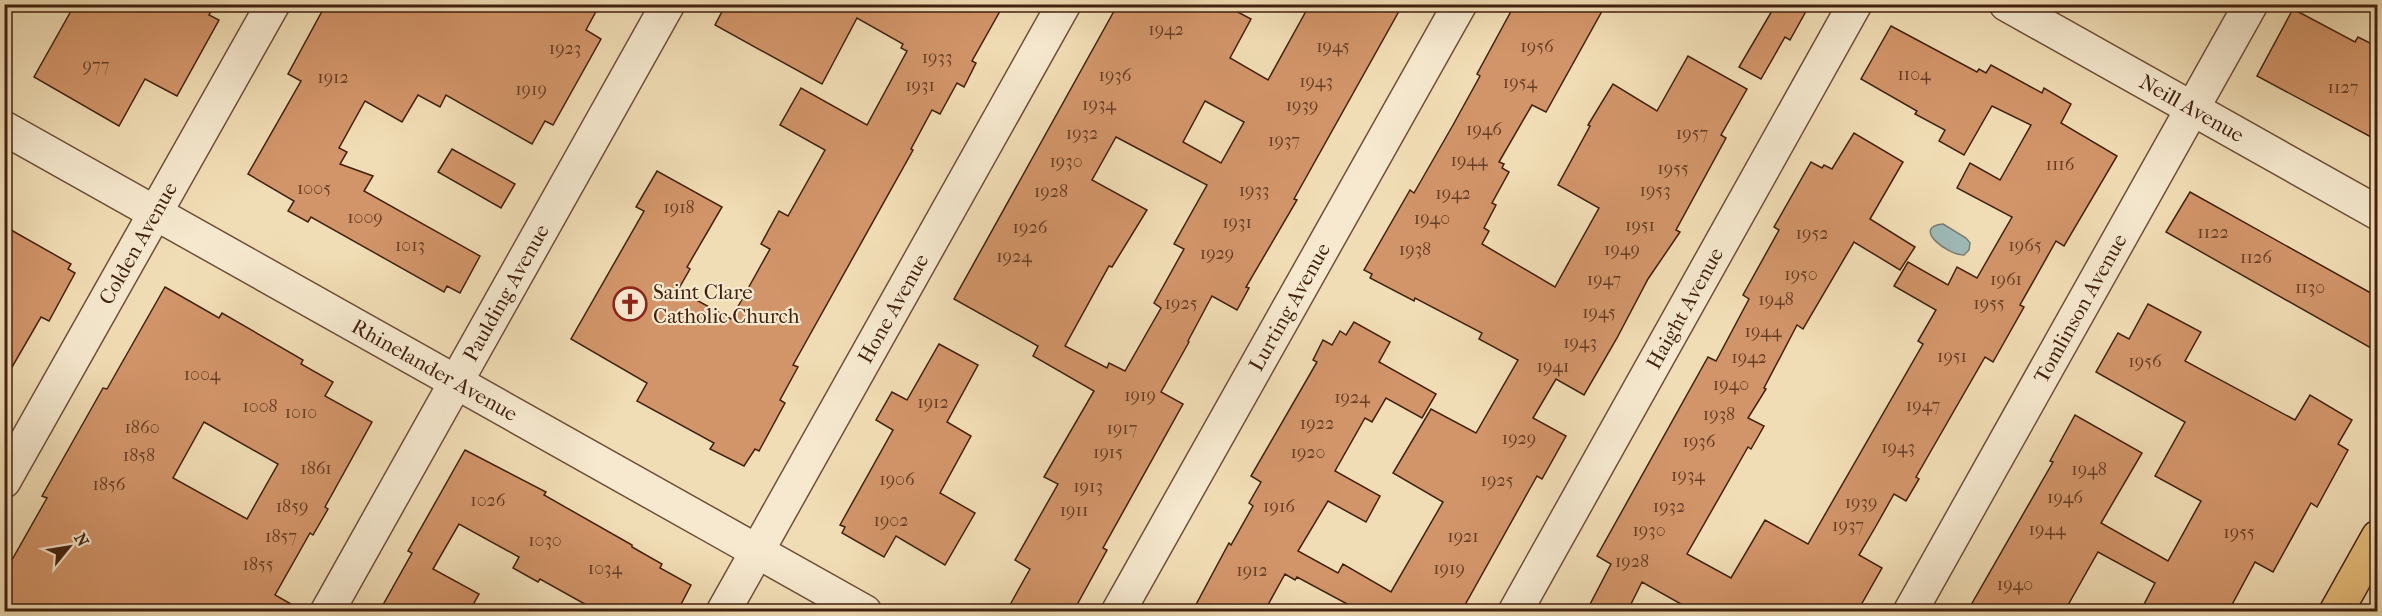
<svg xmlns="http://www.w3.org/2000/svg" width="2382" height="616" font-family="'IM FELL French Canon',serif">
<rect width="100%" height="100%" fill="#f1ddb5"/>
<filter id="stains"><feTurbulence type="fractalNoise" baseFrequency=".00333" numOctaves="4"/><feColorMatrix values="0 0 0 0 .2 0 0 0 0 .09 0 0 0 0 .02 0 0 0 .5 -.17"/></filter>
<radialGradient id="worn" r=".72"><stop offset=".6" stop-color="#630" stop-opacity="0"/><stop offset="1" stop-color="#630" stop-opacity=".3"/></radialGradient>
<path fill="#9ebab7" stroke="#797d74" stroke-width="1.5" d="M1943 224 1966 238 1970 243 1969 250 1964 255C1947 255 1911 227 1943 224Z"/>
<g fill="#d29569" stroke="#42210f" stroke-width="1.5" fill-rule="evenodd">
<polygon points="75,4 215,4 209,15 219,20 177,96 145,79 119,126 34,77"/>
<polygon points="326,4 600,4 586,30 601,39 553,125 545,121 532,144 446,95 440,107 418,95 402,122 365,101 339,148 347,152 340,164 373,176 364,191 480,256 460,293 447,286 444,292 311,217 308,222 288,211 294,201 248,174 301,81 288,74"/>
<polygon points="726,4 1004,4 972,61 976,63 964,87 957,83 940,114 932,110 911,149 913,150 793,365 798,367 780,400 785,403 759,451 755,449 744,466 710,449 714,443 637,401 647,383 571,339 644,211 636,207 657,171 722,207 687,267 690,269 678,290 731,319 770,249 761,244 779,211 788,216 825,150 780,125 801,88 867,125 907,51 901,48 903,44 857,18 822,84 715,25"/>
<path d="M1118 4H1223L1251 19 1230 58 1268 80 1310 4H1403L1294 199 1297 200 1246 287 1249 288 1237 310 1212 296 1188 341 1189 342 1161 392 1183 404 1103 548 1107 550 1073 612H1006L1030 569 1015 560 1058 484 1044 477 1094 391 1033 356 1038 346 954 299ZM1205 101 1244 122 1221 163 1183 142ZM1116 137 1207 185 1174 244 1184 249 1154 303 1161 308 1125 371 1109 363 1107 368 1065 346 1109 266 1112 267 1147 210 1092 180Z"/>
<polygon points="1515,4 1606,4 1546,112 1532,105 1499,162 1504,164 1502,168 1509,172 1492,203 1496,205 1484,228 1489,231 1482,244 1555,287 1599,208 1558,185 1590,126 1588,125 1613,84 1657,111 1688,56 1747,89 1721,135 1726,138 1676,230 1680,232 1648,279 1617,338 1584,395 1556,379 1533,418 1566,436 1542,479 1537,476 1461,612 1362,612 1297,577 1295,580 1285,574 1264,612 1192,612 1229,543 1231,545 1253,506 1249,503 1261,482 1251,476 1317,362 1313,360 1323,340 1332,345 1340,331 1346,335 1354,322 1390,342 1379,362 1436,394 1422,418 1386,398 1372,422 1365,418 1335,471 1380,496 1366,522 1328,501 1298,551 1338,573 1343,564 1391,592 1443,502 1393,473 1431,409 1476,433 1518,360 1479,339 1482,333 1415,298 1414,301 1370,278 1372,274 1364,270 1410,190 1414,193 1453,125 1480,76 1477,74"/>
<polygon points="1776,4 1810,4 1790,40 1785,37 1761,79 1739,67"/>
<polygon points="2293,9 2355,42 2358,37 2378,47 2378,124 2371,137 2257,76"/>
<polygon points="1891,26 1977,72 1979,69 1986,73 1991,65 2042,93 2044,88 2071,104 2061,123 2117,156 2064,246 2056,241 2020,305 2024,307 1993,362 1985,357 1916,477 1919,479 1906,501 1894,494 1876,526 1859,555 1882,568 1857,612 1695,612 1642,582 1627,612 1586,612 1611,564 1597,556 1708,357 1716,361 1749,299 1743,295 1779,230 1774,227 1811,162 1822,168 1824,165 1832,169 1854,133 1903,162 1870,219 1915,247 1900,270 1854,242 1803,329 1797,325 1764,388 1766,389 1748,418 1764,426 1751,449 1748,447 1687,554 1731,578 1765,520 1808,544 1923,344 1918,341 1936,310 1894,286 1908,262 1948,285 1957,267 1977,278 2012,217 1957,188 1970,163 2000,180 2031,125 1992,106 1964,155 1939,141 1945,130 1915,114 1917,111 1861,79"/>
<polygon points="452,149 515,184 501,208 438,172"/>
<polygon points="2190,192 2378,297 2378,352 2166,232"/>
<polygon points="4,226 71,264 68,269 75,273 49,321 41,317 4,381"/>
<path d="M165 287 219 318 222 313 303 360 301 364 333 382 325 396 372 422 325 507 328 509 313 535 310 533 275 595 305 612H4V574L47 498 42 496 103 388 107 389ZM204 422 278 464 247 519 173 478Z"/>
<polygon points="2148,304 2201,332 2185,361 2295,420 2310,395 2352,420 2338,444 2348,450 2317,507 2311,503 2273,572 2255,562 2228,612 2140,612 2155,583 2098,552 2064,612 1967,612 2053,462 2050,461 2075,415 2142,453 2101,523 2168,561 2201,501 2155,476 2185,422 2096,372 2118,333 2129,339"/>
<polygon points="939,344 978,365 947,422 971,436 940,493 975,513 945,565 896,536 884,557 842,533 845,527 840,525 893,430 876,420 892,392 907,400"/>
<polygon points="465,450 546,492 544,495 632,545 632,547 662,564 660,568 691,585 677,612 599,612 540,579 538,582 513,568 519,557 459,524 433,569 479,594 469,612 379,612 412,553 408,551"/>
</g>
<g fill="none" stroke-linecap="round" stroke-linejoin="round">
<g stroke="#6e5038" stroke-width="36">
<g id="minor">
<path id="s1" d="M2006 4 2378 213"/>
<path id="s2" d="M4 128 865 612"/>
<path id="s3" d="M4 481 273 4"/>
<path id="s4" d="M327 612 668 4"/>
<path id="s5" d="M723 612 1064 4"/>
<path id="s6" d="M1118 612 1460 4"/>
<path id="s7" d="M1515 612 1855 4"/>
<path id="s8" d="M1910 612 2251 4"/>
</g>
</g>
<g stroke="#42210f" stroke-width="36">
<polyline id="major" points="2336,612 2378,537"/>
</g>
<use href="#minor" stroke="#f6e9cf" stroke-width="33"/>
<use href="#major" stroke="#e8be7a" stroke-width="33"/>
</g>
<defs>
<g id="church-ring" transform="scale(1.725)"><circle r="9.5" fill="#f6e9cf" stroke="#8f2418" stroke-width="1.5"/><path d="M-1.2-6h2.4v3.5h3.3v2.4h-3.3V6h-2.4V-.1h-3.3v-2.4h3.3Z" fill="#8f2418"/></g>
</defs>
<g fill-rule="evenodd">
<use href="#church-ring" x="630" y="304"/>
</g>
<g text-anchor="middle" stroke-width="4.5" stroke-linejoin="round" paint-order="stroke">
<g font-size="18" fill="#663e26">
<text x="1166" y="35">1942</text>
<text x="1333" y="52">1945</text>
<text x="1537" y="52">1956</text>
<text x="565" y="54">1923</text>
<text x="937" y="63">1933</text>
<text x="96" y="71">977</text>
<text x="1914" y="80">1104</text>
<text x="1115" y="81">1936</text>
<text x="333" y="83">1912</text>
<text x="1316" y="87">1943</text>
<text x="1520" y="88">1954</text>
<text x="920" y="91">1931</text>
<text x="2343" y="93">1127</text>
<text x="531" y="95">1919</text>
<text x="1099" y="110">1934</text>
<text x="1302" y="111">1939</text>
<text x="1484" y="135">1946</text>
<text x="1082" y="139">1932</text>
<text x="1692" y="139">1957</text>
<text x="1284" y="146">1937</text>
<text x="1469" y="166">1944</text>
<text x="1066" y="167">1930</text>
<text x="2060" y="170">1116</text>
<text x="1673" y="174">1955</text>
<text x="314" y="194">1005</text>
<text x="1254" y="196">1933</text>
<text x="1655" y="196">1953</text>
<text x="1051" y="197">1928</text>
<text x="1453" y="199">1942</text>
<text x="679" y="213">1918</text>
<text x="365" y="223">1009</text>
<text x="1432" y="224">1940</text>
<text x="1237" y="228">1931</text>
<text x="1640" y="231">1951</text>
<text x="1030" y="233">1926</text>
<text x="2213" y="238">1122</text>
<text x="1812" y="239">1952</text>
<text x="410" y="251">1013</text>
<text x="2025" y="251">1965</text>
<text x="1415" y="255">1938</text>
<text x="1622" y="255">1949</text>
<text x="1217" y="259">1929</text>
<text x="1014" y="262">1924</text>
<text x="2256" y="263">1126</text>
<text x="1801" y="280">1950</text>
<text x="1604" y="285">1947</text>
<text x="2006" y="285">1961</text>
<text x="2310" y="293">1130</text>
<text x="1776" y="305">1948</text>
<text x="1181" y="309">1925</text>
<text x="1989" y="309">1955</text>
<text x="1599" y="318">1945</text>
<text x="1763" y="337">1944</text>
<text x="1580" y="348">1943</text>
<text x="1952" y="362">1951</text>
<text x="1749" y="363">1942</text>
<text x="2145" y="367">1956</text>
<text x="1553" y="372">1941</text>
<text x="202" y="380">1004</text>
<text x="1731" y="390">1940</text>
<text x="1140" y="401">1919</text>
<text x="1352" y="403">1924</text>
<text x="933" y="408">1912</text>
<text x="1923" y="411">1947</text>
<text x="260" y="412">1008</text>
<text x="301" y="418">1010</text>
<text x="1719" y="420">1938</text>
<text x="1317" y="429">1922</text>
<text x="142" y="433">1860</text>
<text x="1122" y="434">1917</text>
<text x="1519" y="444">1929</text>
<text x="1699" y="447">1936</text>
<text x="1898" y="453">1943</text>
<text x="1108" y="458">1915</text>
<text x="1308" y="458">1920</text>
<text x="139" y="461">1858</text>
<text x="316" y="474">1861</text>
<text x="2089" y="475">1948</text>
<text x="1688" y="481">1934</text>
<text x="897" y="485">1906</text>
<text x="1497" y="486">1925</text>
<text x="109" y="490">1856</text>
<text x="1088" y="492">1913</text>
<text x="2065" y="503">1946</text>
<text x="488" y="506">1026</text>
<text x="1861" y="508">1939</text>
<text x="292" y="512">1859</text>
<text x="1279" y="512">1916</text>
<text x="1669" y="512">1932</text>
<text x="1074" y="516">1911</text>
<text x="891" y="526">1902</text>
<text x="1848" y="531">1937</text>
<text x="2047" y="535">1944</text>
<text x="1649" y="536">1930</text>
<text x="2239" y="538">1955</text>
<text x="281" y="542">1857</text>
<text x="1463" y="542">1921</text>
<text x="545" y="546">1030</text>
<text x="1632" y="567">1928</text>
<text x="258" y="570">1855</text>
<text x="605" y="574">1034</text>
<text x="1449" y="574">1919</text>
<text x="1252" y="576">1912</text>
<text x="2015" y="590">1940</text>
</g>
<g font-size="21" fill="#42210f" stroke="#f6e9cf">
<text dy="7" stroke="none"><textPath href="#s1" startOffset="213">Neill Avenue</textPath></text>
<text dy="7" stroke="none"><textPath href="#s3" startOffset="273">Colden Avenue</textPath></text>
<text dy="7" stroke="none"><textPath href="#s4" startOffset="366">Paulding Avenue</textPath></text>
<text dy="7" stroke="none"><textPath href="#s5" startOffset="348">Hone Avenue</textPath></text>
<text dy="7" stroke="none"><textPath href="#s6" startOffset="350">Lurting Avenue</textPath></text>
<text dy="7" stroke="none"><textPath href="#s7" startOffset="348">Haight Avenue</textPath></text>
<text dy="7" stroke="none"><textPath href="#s8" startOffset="348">Tomlinson Avenue</textPath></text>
<text dy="7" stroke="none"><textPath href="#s2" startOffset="494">Rhinelander Avenue</textPath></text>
</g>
<g font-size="21" fill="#42210f" stroke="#f6e9cf" text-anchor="start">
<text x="653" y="299">Saint Clare<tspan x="653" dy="24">Catholic Church</tspan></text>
</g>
</g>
<rect width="2382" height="616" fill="none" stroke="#f1ddb5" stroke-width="24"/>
<rect x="6" y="6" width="2370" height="604" fill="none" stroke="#42210f" stroke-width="3"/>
<rect x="12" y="12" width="2358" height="592" fill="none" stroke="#42210f" stroke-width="1.5"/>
<g transform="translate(69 547) rotate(60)" stroke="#f6e9cf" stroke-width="4.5" paint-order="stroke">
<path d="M0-4.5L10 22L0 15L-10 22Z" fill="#42210f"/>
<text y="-9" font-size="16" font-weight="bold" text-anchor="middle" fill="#42210f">N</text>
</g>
<rect width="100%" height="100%" filter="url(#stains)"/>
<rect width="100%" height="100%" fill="url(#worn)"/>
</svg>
